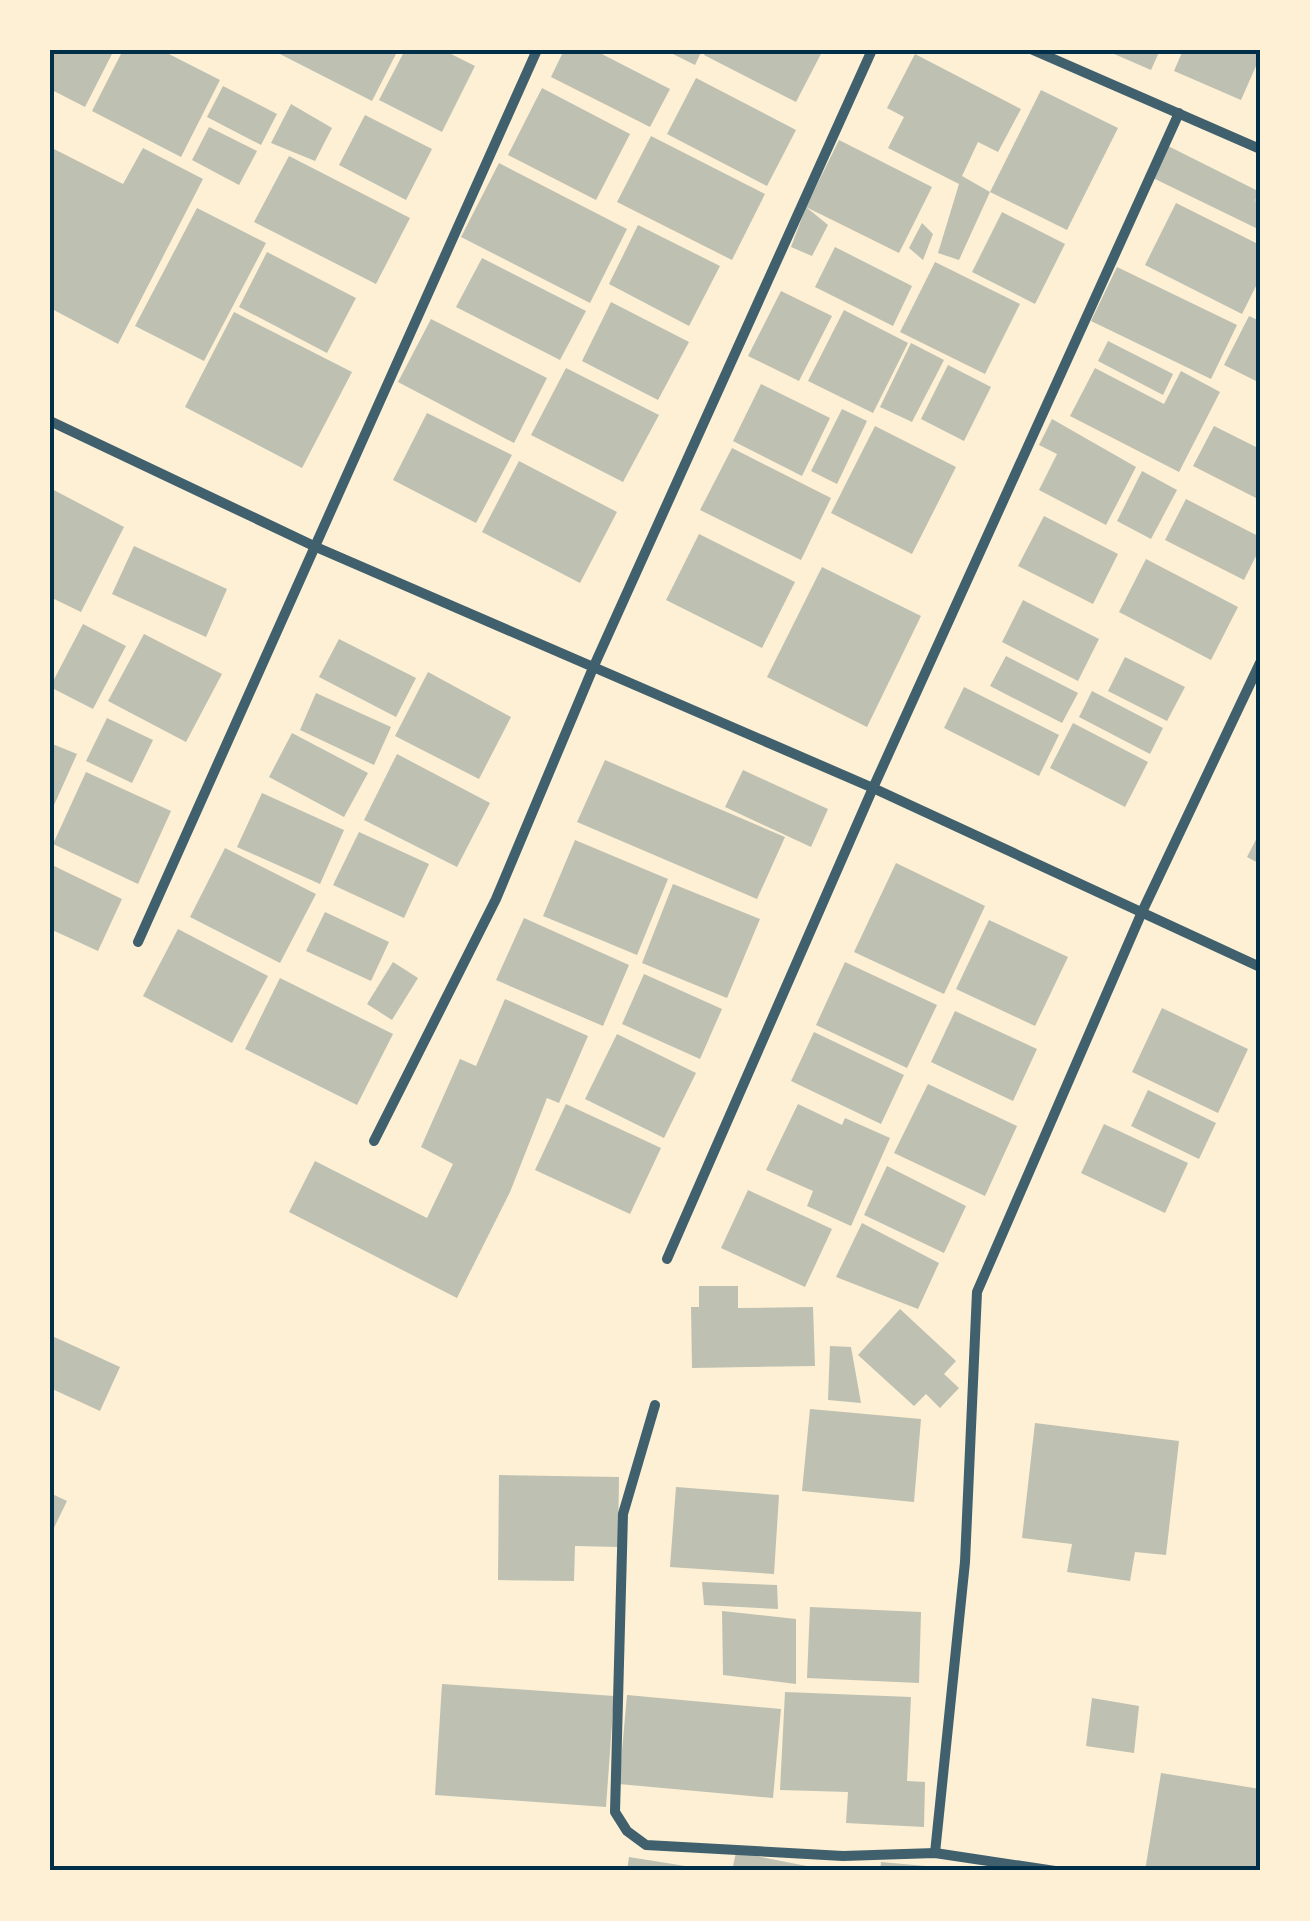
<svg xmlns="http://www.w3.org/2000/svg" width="1310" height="1921" font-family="'Work Sans',sans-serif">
<rect width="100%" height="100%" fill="#fdf0d5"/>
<g fill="#bec0b2">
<polygon points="50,50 114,50 85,107 50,89"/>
<polygon points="123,50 161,50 220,80 181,157 92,111"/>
<polygon points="272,50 398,50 372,101"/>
<polygon points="405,50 443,50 475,66 442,132 379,100"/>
<polygon points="564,50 594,50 670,89 650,127 551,77"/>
<polygon points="665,50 702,50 695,65"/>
<polygon points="707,50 823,50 796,102 704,55"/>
<polygon points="1105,50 1160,50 1151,70"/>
<polygon points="1183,50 1260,50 1260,57 1241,100 1174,71"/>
<polygon points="915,54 1021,109 998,152 978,142 962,176 990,192 959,260 938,253 959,184 888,148 904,117 887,108"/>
<polygon points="696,78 796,130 767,186 667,134"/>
<polygon points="223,86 277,114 261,145 207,117"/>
<polygon points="542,88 630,134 596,200 508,155"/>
<polygon points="1041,90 1118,128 1067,230 990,192"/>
<polygon points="291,104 332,128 315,161 271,143"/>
<polygon points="365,115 432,149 406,200 339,165"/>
<polygon points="209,127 257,151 239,185 192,160"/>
<polygon points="651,136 765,194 732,260 617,202"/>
<polygon points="839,140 932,187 899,253 806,207"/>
<polygon points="1168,146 1260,192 1253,204 1260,194 1260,230 1153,178"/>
<polygon points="50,147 123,184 143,148 203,179 118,344 50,308"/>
<polygon points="289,156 410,218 376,284 254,222"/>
<polygon points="499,163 627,229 590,303 461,237"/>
<polygon points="1176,203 1260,245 1260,278 1242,314 1145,265"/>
<polygon points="806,207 828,225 812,256 791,247"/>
<polygon points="197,208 266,243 204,361 135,326"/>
<polygon points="1002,212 1065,244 1035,304 972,272"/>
<polygon points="922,223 933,234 923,260 909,248"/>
<polygon points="638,225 720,266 689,326 609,284"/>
<polygon points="835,247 912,286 893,326 815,287"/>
<polygon points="267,252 356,298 327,353 239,307"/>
<polygon points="482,258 586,311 560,360 456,307"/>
<polygon points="935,262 1020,304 985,374 900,332"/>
<polygon points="1117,267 1237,325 1211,379 1091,321"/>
<polygon points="781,291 832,316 799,381 748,356"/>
<polygon points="611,302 689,342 658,400 582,361"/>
<polygon points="844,310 908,343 873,413 808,381"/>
<polygon points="234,312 352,372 302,468 185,407"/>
<polygon points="1249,316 1260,321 1260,383 1224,365"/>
<polygon points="431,319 547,378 514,443 398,382"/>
<polygon points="1108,341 1173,374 1163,395 1098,361"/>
<polygon points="911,343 944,360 912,422 880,407"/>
<polygon points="948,365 991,387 964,441 921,419"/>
<polygon points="566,368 659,415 623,482 531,435"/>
<polygon points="1095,368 1164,404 1181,371 1220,392 1179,472 1070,416"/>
<polygon points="761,384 830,418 802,476 733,441"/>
<polygon points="842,409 867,421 837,484 811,471"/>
<polygon points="427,413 512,455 476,523 393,480"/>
<polygon points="1052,419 1136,467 1106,525 1039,490 1057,454 1039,445"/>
<polygon points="875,426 956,467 912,554 831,513"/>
<polygon points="1214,426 1260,449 1260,500 1193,466"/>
<polygon points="732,448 831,498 801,560 700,510"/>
<polygon points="519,461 617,512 580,583 482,532"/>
<polygon points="1142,471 1177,490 1151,539 1117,521"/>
<polygon points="50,488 124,527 81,612 50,597"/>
<polygon points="1186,499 1260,537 1260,548 1244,580 1165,540"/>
<polygon points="1044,516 1118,554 1093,604 1018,566"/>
<polygon points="699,534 795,582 762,648 666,600"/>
<polygon points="134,546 227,589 206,637 112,594"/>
<polygon points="1146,559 1238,607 1211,660 1119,612"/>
<polygon points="822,567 921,616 867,727 767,677"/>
<polygon points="1023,600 1099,639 1078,681 1002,642"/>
<polygon points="83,624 126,646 93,709 50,687"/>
<polygon points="144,634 222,674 186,742 108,701"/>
<polygon points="339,639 416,678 396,717 319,677"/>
<polygon points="1006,656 1078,693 1062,723 990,686"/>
<polygon points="1125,657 1185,687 1167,721 1108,691"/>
<polygon points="428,672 511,717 479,779 395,736"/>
<polygon points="964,687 1059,735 1039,776 944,728"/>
<polygon points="1092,691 1163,728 1150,754 1079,717"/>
<polygon points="316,693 391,727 374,765 300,730"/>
<polygon points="107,718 153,740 132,783 86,761"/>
<polygon points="1073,723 1148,762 1125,807 1050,768"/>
<polygon points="292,733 368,773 344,817 269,777"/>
<polygon points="50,743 77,754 50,814"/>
<polygon points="397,754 490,803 457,867 364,820"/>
<polygon points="605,760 785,837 757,899 577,822"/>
<polygon points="743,770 828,809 811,847 725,807"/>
<polygon points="86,772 171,811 138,884 53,844"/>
<polygon points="262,793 344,830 320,884 237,847"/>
<polygon points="359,832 429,864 404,918 333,885"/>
<polygon points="1260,832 1260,864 1247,857"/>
<polygon points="575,840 668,879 637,955 543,916"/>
<polygon points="225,848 316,894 280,963 190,917"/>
<polygon points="896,863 985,906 944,994 854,952"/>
<polygon points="50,864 122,899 98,951 50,929"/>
<polygon points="673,884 760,919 727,998 642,963"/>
<polygon points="325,912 389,942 371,981 306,951"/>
<polygon points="524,918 629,965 603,1026 496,980"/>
<polygon points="989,920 1068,957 1035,1026 956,989"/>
<polygon points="178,929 268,976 232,1043 143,996"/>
<polygon points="393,962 418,978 392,1020 367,1004"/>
<polygon points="845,962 937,1005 907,1068 816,1025"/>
<polygon points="644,974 722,1009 700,1059 622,1024"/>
<polygon points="280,978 393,1034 357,1105 245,1049"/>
<polygon points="505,999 588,1036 559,1103 547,1098 510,1192 457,1298 289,1212 315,1161 427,1218 453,1164 421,1147 460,1059 476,1066"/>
<polygon points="1162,1008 1248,1049 1218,1113 1132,1072"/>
<polygon points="955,1011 1037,1049 1013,1101 931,1062"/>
<polygon points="814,1032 904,1075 881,1124 791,1081"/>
<polygon points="617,1034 696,1073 664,1138 585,1099"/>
<polygon points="928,1084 1017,1126 985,1196 894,1153"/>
<polygon points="1148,1090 1216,1123 1199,1159 1131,1126"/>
<polygon points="566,1104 661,1148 630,1214 535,1170"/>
<polygon points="798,1104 842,1125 845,1118 890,1138 851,1226 807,1206 813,1191 766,1170"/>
<polygon points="1104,1124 1188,1163 1165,1213 1081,1173"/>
<polygon points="887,1166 966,1206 944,1253 864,1215"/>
<polygon points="748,1190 832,1229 805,1287 721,1248"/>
<polygon points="862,1223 939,1263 918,1309 836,1277"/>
<polygon points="699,1286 738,1286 738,1308 813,1307 815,1366 692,1368 691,1307 699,1307"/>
<polygon points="900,1309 956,1361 944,1374 959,1388 940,1408 926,1394 914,1406 858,1355"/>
<polygon points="50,1335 120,1367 100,1411 50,1388"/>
<polygon points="830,1346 851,1347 861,1403 828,1400"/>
<polygon points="810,1409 921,1419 914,1502 802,1491"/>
<polygon points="1035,1423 1179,1441 1166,1555 1135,1552 1130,1581 1067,1572 1072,1544 1022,1538"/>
<polygon points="499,1475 619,1477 618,1547 575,1546 574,1581 498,1580"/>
<polygon points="676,1487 779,1495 774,1574 670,1567"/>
<polygon points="50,1493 67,1501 50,1536"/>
<polygon points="702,1582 777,1585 778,1609 704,1605"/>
<polygon points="810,1607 921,1612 919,1683 807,1678"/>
<polygon points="722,1611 796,1619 796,1684 723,1675"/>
<polygon points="442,1684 614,1696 606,1807 435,1795"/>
<polygon points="785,1692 911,1697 907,1781 925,1782 924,1827 846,1823 848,1792 780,1790"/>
<polygon points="627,1695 781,1709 773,1798 619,1784"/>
<polygon points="1092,1698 1139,1706 1134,1753 1086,1746"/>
<polygon points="1161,1773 1260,1789 1260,1871 1145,1871"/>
<polygon points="736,1852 822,1869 822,1871 732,1871"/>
<polygon points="629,1857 704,1869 704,1871 627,1871"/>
<polygon points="881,1862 948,1868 948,1871 880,1871"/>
</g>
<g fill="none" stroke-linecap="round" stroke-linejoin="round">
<g stroke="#3f606c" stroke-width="10">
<polyline points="1033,50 1260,149"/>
<polyline points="50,421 316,547 873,788 1260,967"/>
<polyline points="138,942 537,50"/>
<polyline points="374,1141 496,899 593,668 872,50"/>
<polyline points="667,1259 873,788 1179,113"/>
<polyline points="655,1405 623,1514 615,1812 627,1831 646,1845 843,1856 935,1853 1055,1871"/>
<polyline points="935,1853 965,1562 977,1292 1142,912 1260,663"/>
</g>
</g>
<rect width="1310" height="1921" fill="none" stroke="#fdf0d5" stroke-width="105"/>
<rect x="52" y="52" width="1206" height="1816" fill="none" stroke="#003049" stroke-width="4"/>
</svg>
